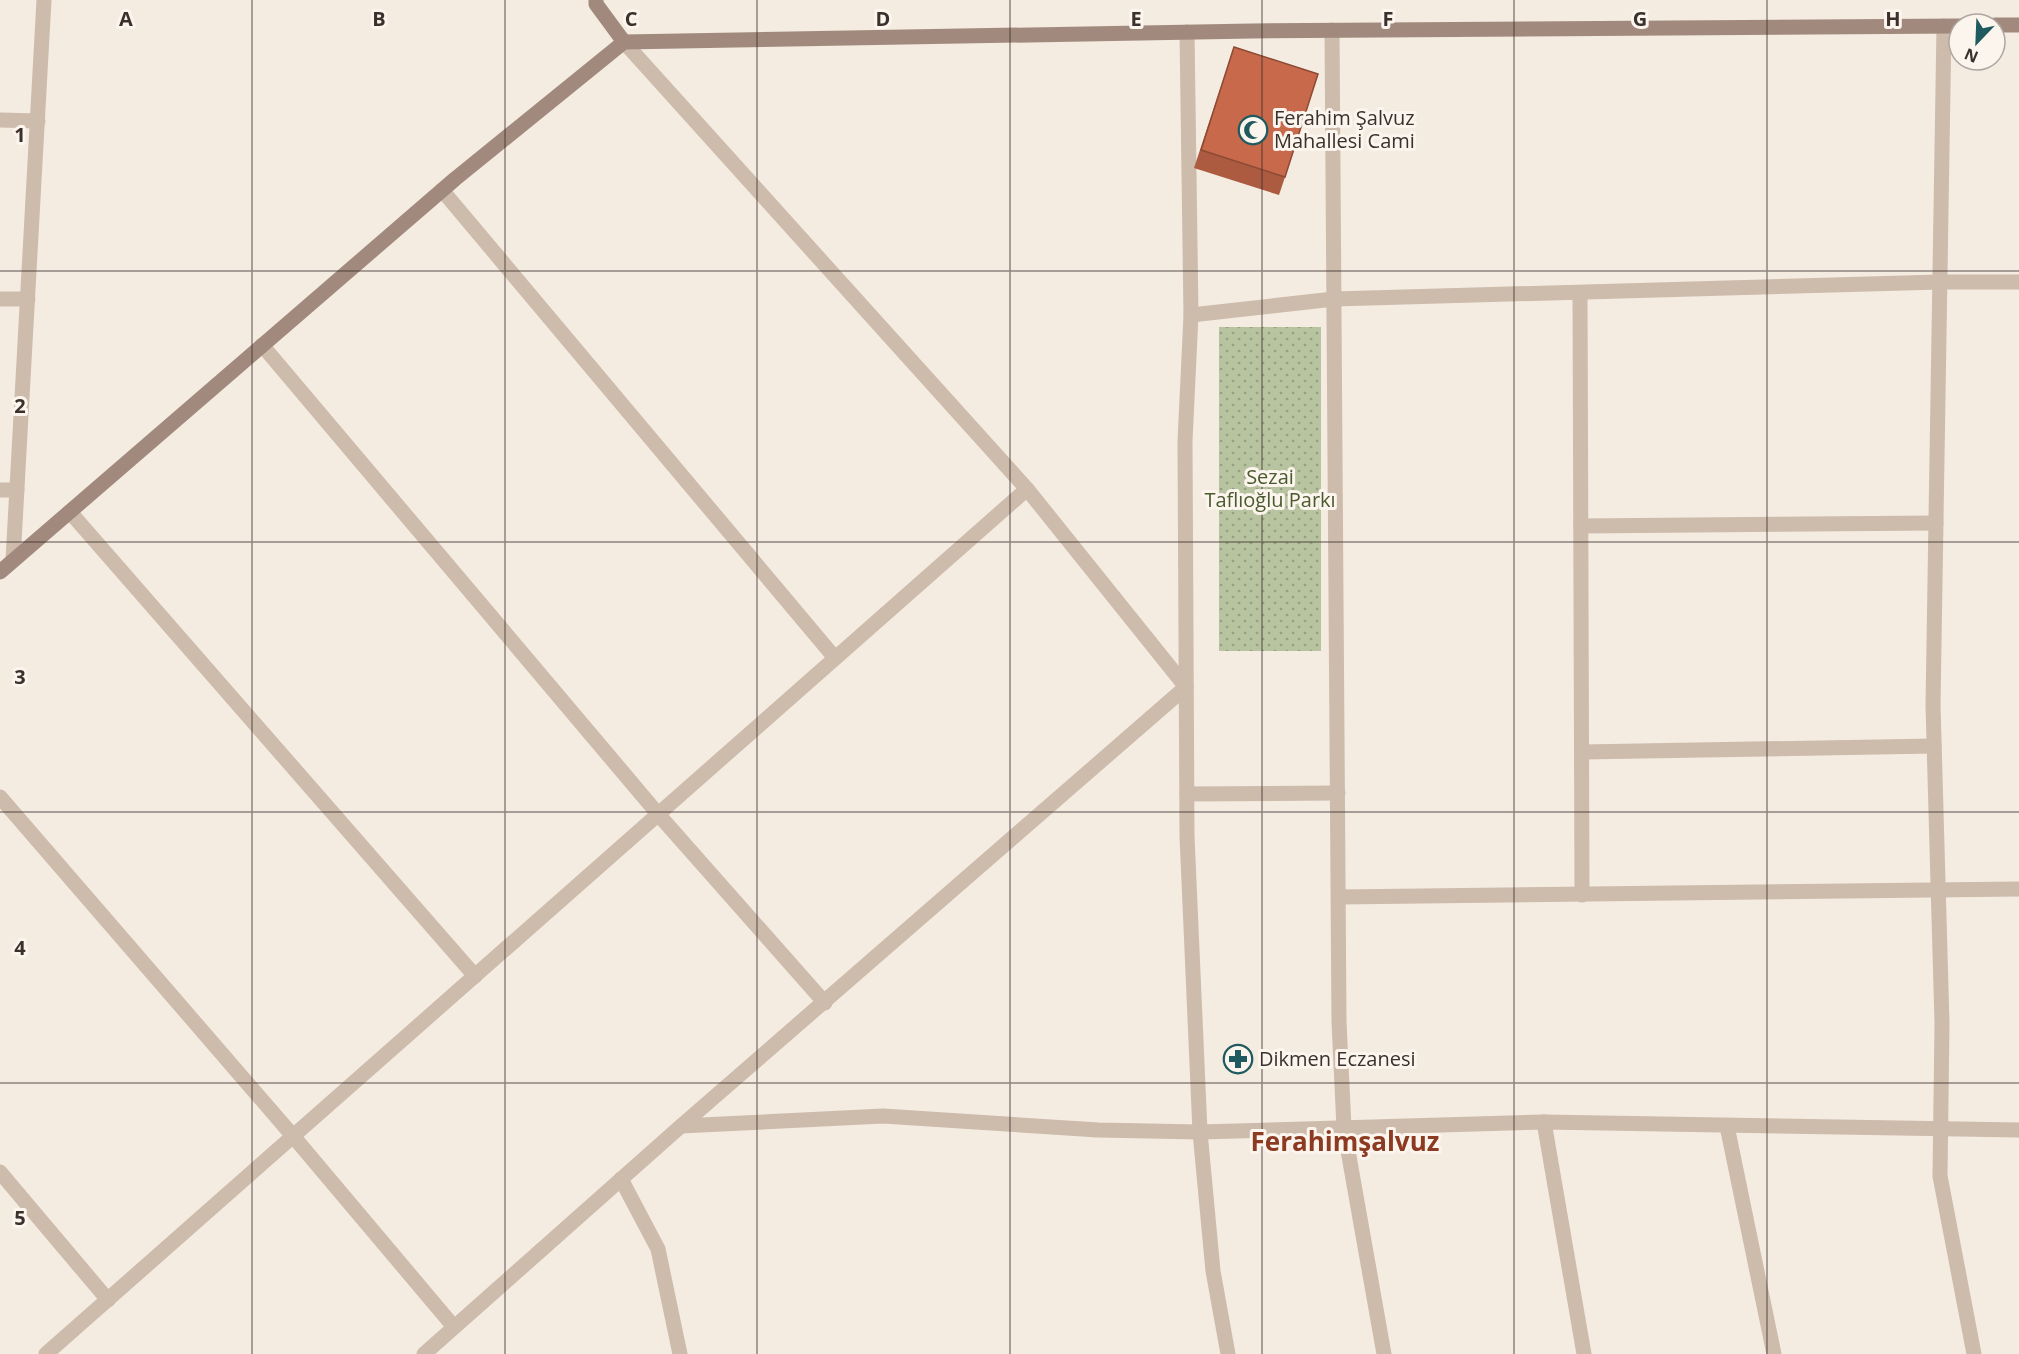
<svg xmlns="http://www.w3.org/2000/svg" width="2019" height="1354" font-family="'Open Sans',sans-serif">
<defs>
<pattern id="park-dots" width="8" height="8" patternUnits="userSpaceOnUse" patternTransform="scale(1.5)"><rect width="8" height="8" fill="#b8c4a0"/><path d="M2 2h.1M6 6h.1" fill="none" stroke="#97a083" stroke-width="1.8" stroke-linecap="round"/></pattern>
</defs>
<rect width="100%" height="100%" fill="#f4ebe1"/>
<rect fill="url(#park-dots)" x="1219" y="327" width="102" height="324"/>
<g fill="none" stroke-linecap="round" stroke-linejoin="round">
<g stroke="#cdbbac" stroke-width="15">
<polyline points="1944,26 1933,705 1942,1023 1940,1176 1974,1354"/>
<polyline points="1332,30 1339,1022 1344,1128 1384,1354"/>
<polyline points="1187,32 1191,315 1185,441 1187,836 1200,1132 1213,1271 1228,1354"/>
<polyline points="0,120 38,121"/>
<polyline points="442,190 835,658"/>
<polyline points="1580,293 1582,895"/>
<polyline points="0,299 28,299"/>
<polyline points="1191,315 1334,299 1940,282 2019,282"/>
<polyline points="262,345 658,814 825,1003"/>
<polyline points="0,490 17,490"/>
<polyline points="70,512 475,976"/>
<polyline points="1581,526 1936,523"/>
<polyline points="13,560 44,0"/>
<polyline points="1582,752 1934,746"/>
<polyline points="1187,794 1338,793"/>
<polyline points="0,797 293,1136 454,1327"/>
<polyline points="1339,897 2019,889"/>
<polyline points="1544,1122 1584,1354"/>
<polyline points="681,1126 883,1116 1098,1130 1200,1132 1544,1122 2019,1130"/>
<polyline points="1727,1126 1774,1354"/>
<polyline points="0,1172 108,1300"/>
<polyline points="621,1179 658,1249 680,1354"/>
<polyline points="46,1354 1027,489"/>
<polyline points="424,1354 681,1126 1186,687 1027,489 624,42"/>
</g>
<g stroke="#a18a7d" stroke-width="15">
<polyline points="596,0 596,4 624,42"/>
<polyline points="1995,25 2019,25"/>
<polyline points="0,572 455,179 624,42 1252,31 1959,26"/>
</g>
</g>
<polygon fill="#ac5a40" points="1234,47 1285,177 1279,195 1194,168"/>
<polygon fill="#c8694b" stroke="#8c4a34" stroke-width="1.5" points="1234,47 1318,74 1285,177 1201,150"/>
<path fill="none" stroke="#3b302b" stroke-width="1.5" stroke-opacity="0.55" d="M252 0V1354M505 0V1354M757 0V1354M1010 0V1354M1262 0V1354M1514 0V1354M1767 0V1354M0 271H2019M0 542H2019M0 812H2019M0 1083H2019"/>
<defs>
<g id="mosque-ring" transform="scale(1.5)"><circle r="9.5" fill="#fbf5ee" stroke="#1f5a5e" stroke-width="1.5"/><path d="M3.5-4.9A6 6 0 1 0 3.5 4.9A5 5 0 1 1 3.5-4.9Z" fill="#1f5a5e"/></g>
<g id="pharmacy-ring" transform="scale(1.5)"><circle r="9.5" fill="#fbf5ee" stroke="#1f5a5e" stroke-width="1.5"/><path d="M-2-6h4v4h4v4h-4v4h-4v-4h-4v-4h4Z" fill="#1f5a5e"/></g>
</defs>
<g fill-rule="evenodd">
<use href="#mosque-ring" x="1253" y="130"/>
<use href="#pharmacy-ring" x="1238" y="1059"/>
</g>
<g text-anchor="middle" stroke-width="6" stroke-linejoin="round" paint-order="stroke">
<g font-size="20" fill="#3b302b" stroke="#fbf5ee" text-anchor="start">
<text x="1274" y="125">Ferahim Şalvuz<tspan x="1274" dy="23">Mahallesi Cami</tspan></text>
<text x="1259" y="1066">Dikmen Eczanesi</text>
</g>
<g font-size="20" fill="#4a5a2e" stroke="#fbf5ee">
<text x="1270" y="484">Sezai<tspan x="1270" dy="23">Taflıoğlu Parkı</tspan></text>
</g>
<g font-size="26" font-weight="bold" fill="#8c3b22" stroke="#fbf5ee">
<text x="1345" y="1151">Ferahimşalvuz</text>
</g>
</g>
<g font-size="20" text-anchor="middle" font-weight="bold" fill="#3b302b" stroke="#fbf5ee" stroke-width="6" stroke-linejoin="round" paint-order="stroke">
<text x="126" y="26">A</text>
<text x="379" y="26">B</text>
<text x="631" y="26">C</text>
<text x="883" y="26">D</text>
<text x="1136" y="26">E</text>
<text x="1388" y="26">F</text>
<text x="1640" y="26">G</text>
<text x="1893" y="26">H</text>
<text x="20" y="142">1</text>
<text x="20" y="413">2</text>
<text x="20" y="684">3</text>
<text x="20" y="955">4</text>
<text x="20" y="1225">5</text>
</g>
<g transform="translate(1977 42) rotate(203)"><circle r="28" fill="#fbf5ee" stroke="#aea6a0" stroke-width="1.5"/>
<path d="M0-4.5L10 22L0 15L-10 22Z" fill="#1f5a5e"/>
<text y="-9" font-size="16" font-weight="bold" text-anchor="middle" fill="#3b302b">N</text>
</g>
</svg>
